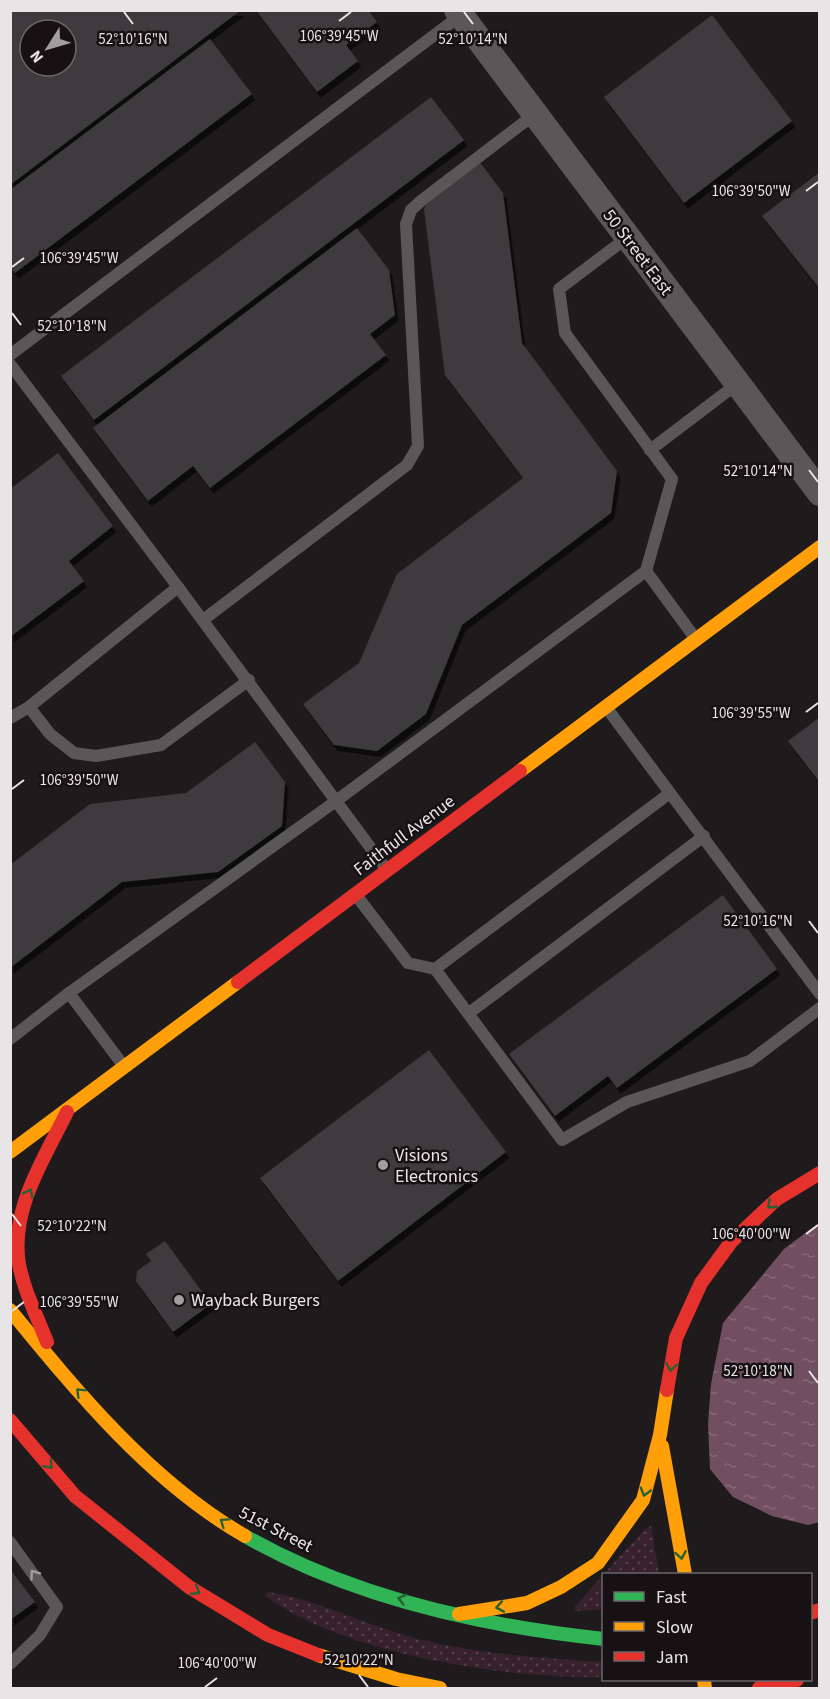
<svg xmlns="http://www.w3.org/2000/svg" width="830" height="1699" font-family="'Source Sans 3',sans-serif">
<defs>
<pattern id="grass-dots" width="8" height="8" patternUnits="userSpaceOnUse" patternTransform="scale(1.5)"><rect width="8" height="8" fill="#37212d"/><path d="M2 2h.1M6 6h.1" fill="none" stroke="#54414b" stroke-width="1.8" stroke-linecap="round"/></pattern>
<pattern id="water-ripples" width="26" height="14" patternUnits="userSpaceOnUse" patternTransform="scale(1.5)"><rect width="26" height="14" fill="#724f60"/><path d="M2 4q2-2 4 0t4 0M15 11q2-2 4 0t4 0" fill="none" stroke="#866877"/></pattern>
<filter id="shadow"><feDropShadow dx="3.5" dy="6" stdDeviation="0" flood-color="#0009"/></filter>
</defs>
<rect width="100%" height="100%" fill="#1f1b1d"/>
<g fill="url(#grass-dots)">
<polygon points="651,1526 659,1574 604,1574 645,1529"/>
<polygon points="603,1575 603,1609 576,1611 574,1608"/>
<path d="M268 1592C314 1599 362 1623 408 1636 471 1654 538 1658 603 1662V1677C512 1680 337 1653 265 1595Z"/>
</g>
<polygon fill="url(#water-ripples)" points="819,1223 820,1522 808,1525 772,1516 733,1497 710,1469 708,1424 711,1384 723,1323 784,1249"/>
<g fill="#3d3a3c" fill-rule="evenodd" filter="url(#shadow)">
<path d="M15 10H241L10 185V14ZM30 30H66V66H30Z"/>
<polygon points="256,10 368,10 377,22 346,45 358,61 317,92"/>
<polygon points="712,15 792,121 684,203 604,97"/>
<polygon points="210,39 252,94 15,273 10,267 10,190"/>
<polygon points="431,97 464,140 94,420 61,376"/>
<polygon points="479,161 503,193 522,343 617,471 611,513 462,625 426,714 377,751 334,745 303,704 359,663 397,574 523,478 445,375 424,209 430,198"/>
<polygon points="820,172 820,289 762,216"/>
<polygon points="357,228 389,270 395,315 370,334 386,355 210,488 193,466 148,501 93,428"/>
<polygon points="58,453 113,526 69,561 84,581 10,637 10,489"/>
<polygon points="820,717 820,783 788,741"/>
<polygon points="255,742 285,782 282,826 218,872 122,882 10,968 10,865 90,804 186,793"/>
<polygon points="723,895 777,969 617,1088 608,1076 555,1116 509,1054"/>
<polygon points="429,1050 506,1152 338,1281 260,1178"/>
<polygon points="165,1241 211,1304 173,1332 136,1281 137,1271 151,1261 146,1254"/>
<polygon points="10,1569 35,1602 10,1620"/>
</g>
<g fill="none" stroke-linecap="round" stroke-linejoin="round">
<g stroke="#5a5758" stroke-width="12">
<polyline points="628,237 559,289 565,333 672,479 646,571"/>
<polyline points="10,355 461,15"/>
<polyline points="10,364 178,587"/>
<polyline points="650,450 737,384"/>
<polyline points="203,620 407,465 418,446 406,224 411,210 422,200 535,114"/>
<polyline points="29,707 50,734 74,753 96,756 161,745 249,680"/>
<polyline points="10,718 29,707 178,587 336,801 646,571 695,638"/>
<polyline points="670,793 820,994"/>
<polyline points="356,895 408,963 435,969 670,793 606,707"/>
<polyline points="435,969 562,1140 627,1102 750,1061 820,1008"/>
<polyline points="69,993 336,801 387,870"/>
<polyline points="469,1013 704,836"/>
<polyline points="10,1039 69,993 123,1065"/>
<polyline points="10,1542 57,1607 40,1635 10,1664"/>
</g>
<polyline stroke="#5a5758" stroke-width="26" points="457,10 820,493"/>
<path stroke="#30b455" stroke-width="14" d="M245 1536C353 1598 482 1626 604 1639"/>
<g stroke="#ff9f0a" stroke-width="14">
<polyline points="520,771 820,547"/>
<polyline points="10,1152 238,982"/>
<path d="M10 1310C78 1393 151 1482 245 1536"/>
<polyline points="662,1446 685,1574"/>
<polyline points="459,1614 527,1603 561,1587 598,1563 643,1500 660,1435 667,1390"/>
<polyline points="318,1655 396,1679 440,1688"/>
<polyline points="704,1680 705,1688"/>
</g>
<g stroke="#e5322d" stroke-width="14">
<polyline points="238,982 520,771"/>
<path d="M47 1342C37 1316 24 1291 19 1264 10 1209 44 1159 67 1112"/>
<polyline points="667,1390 676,1338 701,1283 731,1242 777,1199 820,1173"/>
<polyline points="10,1420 75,1496 189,1587 268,1635 318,1655"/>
<polyline points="810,1613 820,1610"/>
<polyline points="759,1688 797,1680"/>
</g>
</g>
<defs><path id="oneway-chevron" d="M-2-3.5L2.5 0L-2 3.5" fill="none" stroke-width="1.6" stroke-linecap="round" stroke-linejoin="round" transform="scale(1.5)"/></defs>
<g stroke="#246234">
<use href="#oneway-chevron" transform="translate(29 1193) rotate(-65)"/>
<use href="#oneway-chevron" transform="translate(771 1205) rotate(137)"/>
<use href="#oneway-chevron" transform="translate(671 1367) rotate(99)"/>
<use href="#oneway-chevron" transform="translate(80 1392) rotate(-135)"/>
<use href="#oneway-chevron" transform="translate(49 1465) rotate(49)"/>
<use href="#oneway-chevron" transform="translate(645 1492) rotate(106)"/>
<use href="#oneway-chevron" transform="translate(224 1522) rotate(-145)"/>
<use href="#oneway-chevron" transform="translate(681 1555) rotate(80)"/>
<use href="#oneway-chevron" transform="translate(196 1591) rotate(32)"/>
<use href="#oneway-chevron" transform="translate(402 1599) rotate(-165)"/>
<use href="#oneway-chevron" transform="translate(500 1607) rotate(170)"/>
</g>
<use stroke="#a29ea0" href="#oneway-chevron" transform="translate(34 1574) rotate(-126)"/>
<path fill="none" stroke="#e9e5e7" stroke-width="2" d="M124 12 133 24M464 12 473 24M339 21 351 12M806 191 818 182M12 267 24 258M12 313 21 325M809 470 818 482M806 712 818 703M12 789 24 780M809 921 818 933M12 1214 21 1226M806 1234 818 1225M12 1311 24 1302M809 1371 818 1383M359 1675 368 1687M205 1687 217 1678"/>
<g fill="#a29ea0" stroke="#171114" stroke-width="2">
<circle cx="383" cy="1165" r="6"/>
<circle cx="179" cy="1300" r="6"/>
</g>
<g text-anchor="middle" stroke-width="5" stroke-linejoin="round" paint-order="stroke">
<g font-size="18" fill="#e9e5e7" stroke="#171114">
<text transform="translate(638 252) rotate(53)" y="6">50 Street East</text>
<text transform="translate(404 835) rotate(-37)" y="6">Faithfull Avenue</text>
<text transform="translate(276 1529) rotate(27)" y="6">51st Street</text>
</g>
<g font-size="18" fill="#e9e5e7" stroke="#171114" text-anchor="start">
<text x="395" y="1161">Visions<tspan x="395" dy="21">Electronics</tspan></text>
<text x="191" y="1306">Wayback Burgers</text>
</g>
</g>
<g font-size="15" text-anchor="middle" fill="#e9e5e7" stroke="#171114" stroke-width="5" stroke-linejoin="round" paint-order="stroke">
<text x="339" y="41">106°39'45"W</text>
<text x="133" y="44">52°10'16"N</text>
<text x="473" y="44">52°10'14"N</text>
<text x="751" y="196">106°39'50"W</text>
<text x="79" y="263">106°39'45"W</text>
<text x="72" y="331">52°10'18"N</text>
<text x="758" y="476">52°10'14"N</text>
<text x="751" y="718">106°39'55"W</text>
<text x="79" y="785">106°39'50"W</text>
<text x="758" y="926">52°10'16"N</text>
<text x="72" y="1231">52°10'22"N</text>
<text x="751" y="1239">106°40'00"W</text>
<text x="79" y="1307">106°39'55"W</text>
<text x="758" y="1376">52°10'18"N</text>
<text x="359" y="1665">52°10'22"N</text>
<text x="217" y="1668">106°40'00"W</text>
</g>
<rect width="830" height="1699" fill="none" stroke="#e9e5e7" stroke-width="24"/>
<rect x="602" y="1573" width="210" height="108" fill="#171114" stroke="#6b6668" stroke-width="1.5"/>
<rect x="614" y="1592" width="30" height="9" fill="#30b455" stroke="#6b6668" stroke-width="1.5"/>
<text x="656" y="1603" font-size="18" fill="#e9e5e7">Fast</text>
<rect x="614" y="1622" width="30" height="9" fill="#ff9f0a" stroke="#6b6668" stroke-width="1.5"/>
<text x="656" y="1633" font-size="18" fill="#e9e5e7">Slow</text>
<rect x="614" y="1652" width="30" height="9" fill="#e5322d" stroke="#6b6668" stroke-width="1.5"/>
<text x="656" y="1663" font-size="18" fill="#e9e5e7">Jam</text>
<g transform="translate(48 48) rotate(233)"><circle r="28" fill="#171114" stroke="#6b6668" stroke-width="1.5"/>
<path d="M0-4.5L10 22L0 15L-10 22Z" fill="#a29ea0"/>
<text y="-9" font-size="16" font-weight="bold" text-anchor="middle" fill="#e9e5e7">N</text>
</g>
</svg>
